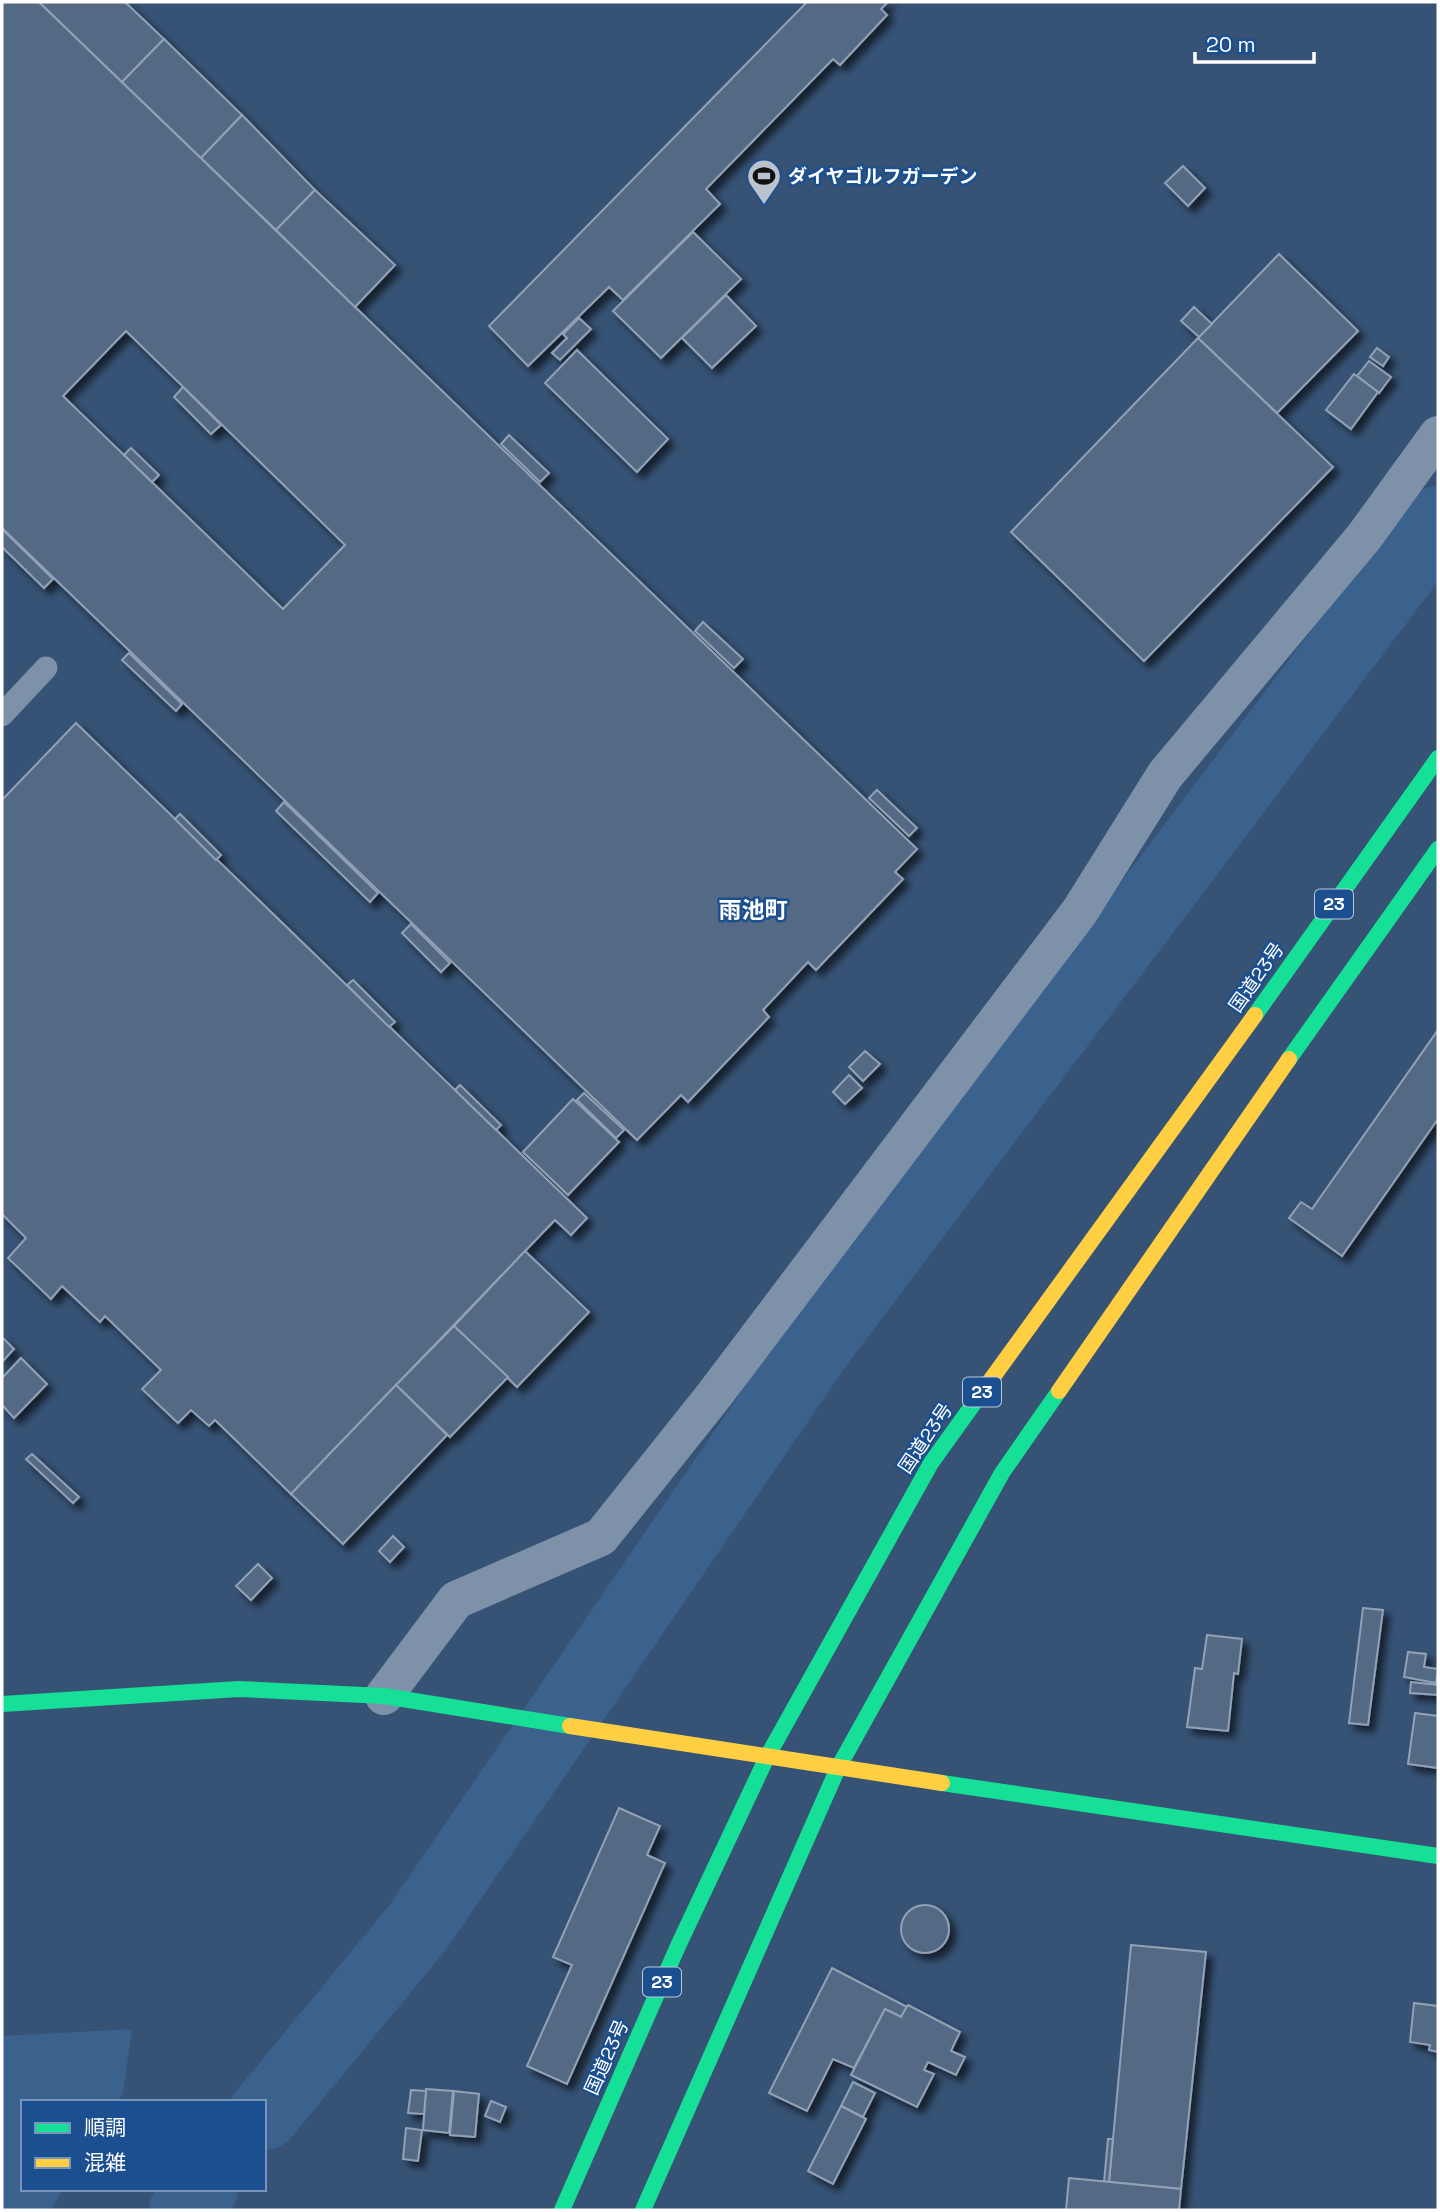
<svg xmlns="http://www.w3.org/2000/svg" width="1440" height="2212" font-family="'Space Grotesk','Noto Sans JP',sans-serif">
<defs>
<filter id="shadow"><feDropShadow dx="6" dy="6" stdDeviation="3.5" flood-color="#0009"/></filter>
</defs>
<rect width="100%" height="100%" fill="#365274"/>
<polygon fill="#3b618d" points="132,2029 123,2093 118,2102 23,2102 23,2189 63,2189 51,2210 2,2210 2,2036"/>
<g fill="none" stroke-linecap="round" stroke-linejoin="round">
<g stroke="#3b618d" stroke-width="72">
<polyline points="264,2114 418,1927 819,1342 1438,522"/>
<polyline points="185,2210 202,2189"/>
</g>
</g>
<g fill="#526984" stroke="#92a2b6" stroke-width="2" fill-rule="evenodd" filter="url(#shadow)">
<path d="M2 2H39L917 849 895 872 903 879 816 970 808 962 763 1010 769 1017 688 1102 681 1095 637 1140 2 528ZM126 331 345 545 283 609 63 396Z"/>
<polygon points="39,2 125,2 164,39 122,82"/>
<polygon points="807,2 888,2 881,9 887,15 840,65 833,59 706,189 720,204 623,300 609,287 528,366 489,326"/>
<polygon points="164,39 242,115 201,158 122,82"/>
<polygon points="242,115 315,190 276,230 201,158"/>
<polygon points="1183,166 1205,188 1188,206 1165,183"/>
<polygon points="315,190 395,265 355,307 276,230"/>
<polygon points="693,232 741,279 661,358 613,311"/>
<polygon points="1279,254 1358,331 1277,413 1198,338"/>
<polygon points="726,295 756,326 712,368 682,338"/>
<polygon points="1194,307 1212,324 1199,337 1181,321"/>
<polygon points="579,318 591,329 560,360 552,353 567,338 563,334"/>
<polygon points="1198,338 1333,467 1144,661 1011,532"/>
<polygon points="1377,348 1389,357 1383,366 1370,357"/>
<polygon points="577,350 668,439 637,472 545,383"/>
<polygon points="1369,361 1391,377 1379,393 1357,376"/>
<polygon points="1354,374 1378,392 1351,429 1326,410"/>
<polygon points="183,387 221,425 211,434 174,397"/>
<polygon points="509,435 549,473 540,482 501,444"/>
<polygon points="131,448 159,475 152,482 124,455"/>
<polygon points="2,529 53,579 44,588 2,547"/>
<polygon points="703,622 743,659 734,668 695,631"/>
<polygon points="129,653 182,704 176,711 122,660"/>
<polygon points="76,723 587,1218 571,1235 555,1220 291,1494 215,1420 209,1426 191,1410 178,1423 142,1389 161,1370 105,1316 100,1322 62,1286 51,1299 8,1258 26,1238 2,1214 2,800"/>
<polygon points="877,790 917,828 909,836 869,798"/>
<polygon points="284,802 378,893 370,902 276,811"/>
<polygon points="180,814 221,855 216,860 175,819"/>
<polygon points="411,924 450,963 441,972 402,933"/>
<polygon points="353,980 395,1022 389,1027 347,985"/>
<polygon points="1438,1030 1438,1119 1342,1256 1289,1218 1301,1202 1312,1209"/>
<polygon points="865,1051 880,1064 863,1081 849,1067"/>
<polygon points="849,1075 862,1088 845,1104 833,1092"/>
<polygon points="460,1085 501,1125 496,1130 455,1090"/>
<polygon points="584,1093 624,1130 616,1138 577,1100"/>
<polygon points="573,1099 619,1142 568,1195 523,1152"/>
<polygon points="525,1251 589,1312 517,1387 454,1326"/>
<polygon points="454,1326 508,1377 450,1437 396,1385"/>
<polygon points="2,1337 14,1349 2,1362"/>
<polygon points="21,1358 47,1384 14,1418 2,1405 2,1378"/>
<polygon points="396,1385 447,1435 343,1544 291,1494"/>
<polygon points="32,1454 79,1497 73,1503 26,1459"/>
<polygon points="393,1536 404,1547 390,1562 379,1551"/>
<polygon points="258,1564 272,1578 251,1600 236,1586"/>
<polygon points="1363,1608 1383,1610 1368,1725 1349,1723"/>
<polygon points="1207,1635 1242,1639 1238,1674 1234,1673 1228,1731 1187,1727 1195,1668 1202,1669"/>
<polygon points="1408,1652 1426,1654 1424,1667 1438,1669 1436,1683 1404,1677"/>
<polygon points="1411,1682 1438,1685 1438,1695 1410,1693"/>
<polygon points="1415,1713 1438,1716 1438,1768 1408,1764"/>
<polygon points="619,1808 660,1826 647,1855 665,1863 567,2084 527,2066 572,1965 553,1957"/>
<circle cx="925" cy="1929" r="24"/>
<polygon points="1131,1945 1206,1952 1181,2189 1109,2182"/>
<polygon points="832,1968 907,2007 901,2017 885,2009 854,2068 833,2059 807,2111 769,2093"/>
<polygon points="1414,2003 1438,2006 1438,2052 1429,2050 1430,2045 1410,2042"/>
<polygon points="908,2005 960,2032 951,2051 965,2057 956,2075 928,2062 924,2070 934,2074 917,2107 851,2075 885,2009 901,2017"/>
<polygon points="853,2082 875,2093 863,2117 841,2106"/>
<polygon points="426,2089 453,2091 449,2133 423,2130"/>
<polygon points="411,2090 426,2091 424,2114 408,2113"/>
<polygon points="454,2091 479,2094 475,2137 450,2135"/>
<polygon points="491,2101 506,2107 500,2122 485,2116"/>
<polygon points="841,2106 866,2119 833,2184 808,2171"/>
<polygon points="406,2128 422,2130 418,2161 403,2159"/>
<polygon points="1108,2139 1113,2139 1109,2182 1104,2182"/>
<polygon points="1069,2178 1181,2189 1179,2210 1066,2210"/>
</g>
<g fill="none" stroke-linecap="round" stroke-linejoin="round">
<polyline stroke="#7d92a8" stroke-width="23" points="2,715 46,668"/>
<polyline stroke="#7d92a8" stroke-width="38" points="384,1696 456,1600 601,1537 715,1394 1080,911 1165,775 1364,537 1438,435"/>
<g stroke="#16e098" stroke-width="16">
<polyline points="1255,1015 1438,758"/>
<polyline points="1289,1059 1438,849"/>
<polyline points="2,1704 239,1689 384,1696 570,1726"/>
<polyline points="942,1783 1438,1856"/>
<polyline points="562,2210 678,1946 767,1757 931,1463 982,1392"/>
<polyline points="643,2210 838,1768 1002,1473 1059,1391"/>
</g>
<g stroke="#ffcf43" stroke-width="16">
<polyline points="1059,1391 1289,1059"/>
<polyline points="982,1392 1255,1015"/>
<polyline points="570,1726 942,1783"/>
</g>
</g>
<defs>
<g id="stadium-pin" transform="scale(1.75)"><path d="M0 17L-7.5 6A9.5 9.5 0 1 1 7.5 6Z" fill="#b9c2ce" stroke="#1b4f8f"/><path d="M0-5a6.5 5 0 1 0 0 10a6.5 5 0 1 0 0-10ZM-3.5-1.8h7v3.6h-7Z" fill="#111"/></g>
</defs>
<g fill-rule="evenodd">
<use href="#stadium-pin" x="764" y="176"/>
</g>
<g text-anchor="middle" stroke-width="5" stroke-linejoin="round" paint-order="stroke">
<g fill="#1b4f8f" stroke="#bbcadd" stroke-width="2">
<rect x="1315" y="889.5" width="38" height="29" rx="5"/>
<rect x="963" y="1377.5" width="38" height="29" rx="5"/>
<rect x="643" y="1967.5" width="38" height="29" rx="5"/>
</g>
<g font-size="18" font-weight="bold" fill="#fff">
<text x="1334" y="910">23</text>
<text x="982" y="1398">23</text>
<text x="662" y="1988">23</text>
</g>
<g font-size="19" font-weight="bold" fill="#fff" stroke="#1b4f8f" text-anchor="start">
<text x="788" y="183">ダイヤゴルフガーデン</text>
</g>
<g font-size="19" fill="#fff" stroke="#1b4f8f">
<text transform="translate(1256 977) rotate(-55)" y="7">国道23号</text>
<text transform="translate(925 1438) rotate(-56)" y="7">国道23号</text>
<text transform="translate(606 2057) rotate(-66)" y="7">国道23号</text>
</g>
<g font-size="23" font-weight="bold" fill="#fff" stroke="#1b4f8f">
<text x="753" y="918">雨池町</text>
</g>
</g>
<rect width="1440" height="2212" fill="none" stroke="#ffffff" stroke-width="7"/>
<rect x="21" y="2100" width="245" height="91" fill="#1b4f8f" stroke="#7695bc" stroke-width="2"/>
<rect x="35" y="2123" width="35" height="10" fill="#16e098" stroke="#7695bc" stroke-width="2"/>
<text x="84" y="2135" font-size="21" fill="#ffffff">順調</text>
<rect x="35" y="2158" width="35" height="10" fill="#ffcf43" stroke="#7695bc" stroke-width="2"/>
<text x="84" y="2170" font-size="21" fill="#ffffff">混雑</text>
<path d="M1195 52v10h119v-10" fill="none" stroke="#ffffff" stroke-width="3.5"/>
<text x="1206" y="52" font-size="21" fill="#ffffff" stroke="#1b4f8f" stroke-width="5" paint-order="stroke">20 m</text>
</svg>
